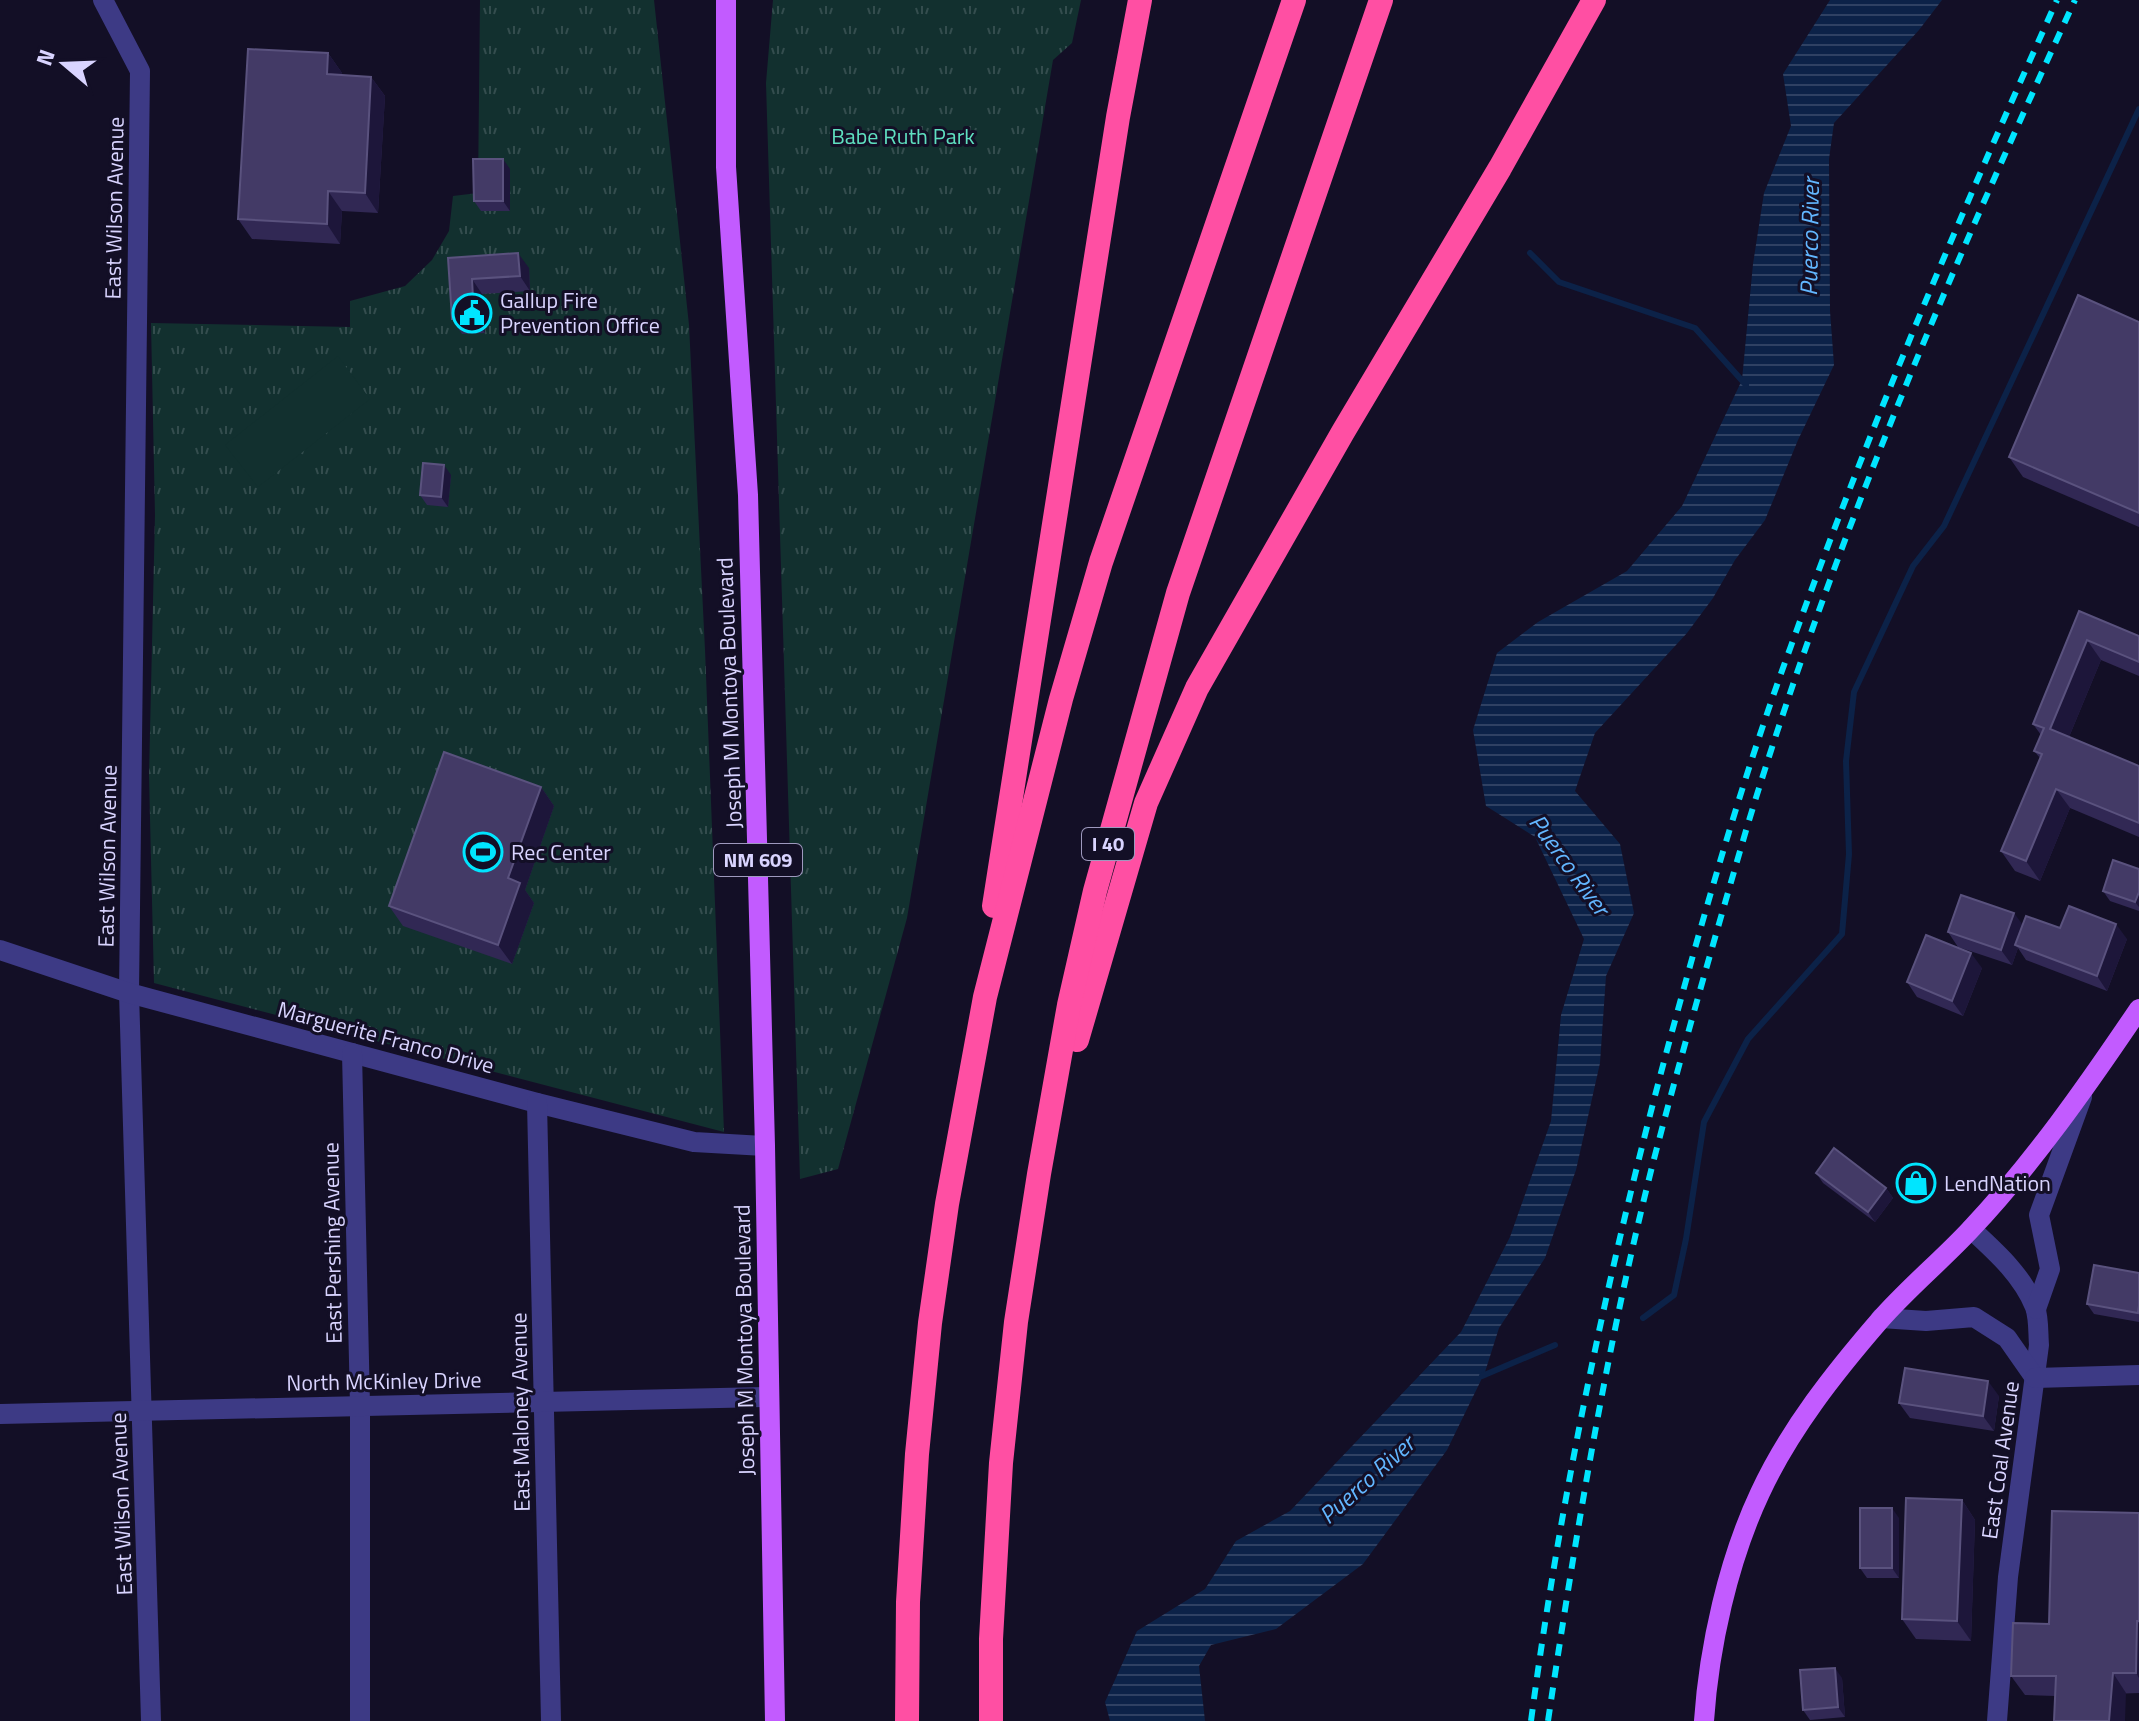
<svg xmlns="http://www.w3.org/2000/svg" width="2139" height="1721" font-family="'Titillium Web',sans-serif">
<defs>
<pattern id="grass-tufts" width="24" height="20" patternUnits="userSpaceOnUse" patternTransform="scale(2)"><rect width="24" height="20" fill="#12302f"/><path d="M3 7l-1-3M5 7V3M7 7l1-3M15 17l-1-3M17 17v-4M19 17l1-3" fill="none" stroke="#344d4e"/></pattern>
<pattern id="water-rules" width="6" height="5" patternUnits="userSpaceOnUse" patternTransform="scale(2)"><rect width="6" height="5" fill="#0c2248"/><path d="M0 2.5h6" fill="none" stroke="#2f4163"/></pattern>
</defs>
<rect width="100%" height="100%" fill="#130f26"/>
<g fill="url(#grass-tufts)">
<polygon points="480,0 654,0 689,325 705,650 724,1132 154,983 149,776 155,515 151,323 350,327 350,301 405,286 432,260 449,231 453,196 478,193"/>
<polygon points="773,0 1081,0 1072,43 1053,60 907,918 838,1169 800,1179 766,83"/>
</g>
<polygon fill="#12302f" points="338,356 370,399 258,487 225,445"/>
<polygon fill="url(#water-rules)" points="1830,0 1942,0 1919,30 1834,123 1829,159 1830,311 1834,365 1798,440 1765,520 1735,560 1713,598 1687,633 1595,733 1575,791 1620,844 1634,913 1606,976 1600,1063 1576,1170 1545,1258 1499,1328 1485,1372 1447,1450 1363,1564 1276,1629 1211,1645 1199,1666 1205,1721 1110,1721 1105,1702 1137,1631 1205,1589 1236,1541 1290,1511 1461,1332 1510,1237 1551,1121 1561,1015 1584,939 1535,837 1486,806 1473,730 1497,653 1538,622 1627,571 1682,506 1742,380 1753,264 1764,193 1791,126 1783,74"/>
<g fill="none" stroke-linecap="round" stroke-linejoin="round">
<g stroke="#0c2248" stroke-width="6">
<polyline points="1530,253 1559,282 1695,328 1746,385"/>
<polyline points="1643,1318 1674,1295 1686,1239 1704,1122 1748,1039 1842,934 1849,854 1846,761 1854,692 1913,566 1944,526 2139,109"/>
<polyline points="1482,1376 1555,1345"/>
</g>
<g stroke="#3d3a85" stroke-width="20">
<polyline points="103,0 140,71 129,993 151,1721"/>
<polyline points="0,950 129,993 537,1103 694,1142 765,1146"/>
<polyline points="352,1053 360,1405 360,1721"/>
<polyline points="537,1103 551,1721"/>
<path d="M1971 1229C1996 1252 2022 1275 2035 1307 2039 1318 2038 1333 2039 1345L2008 1577 1997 1721"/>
<polyline points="2036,1309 2050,1269 2039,1215 2082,1097"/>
<polyline points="1881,1318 1926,1321 1974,1317 2007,1338 2035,1378"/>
<polyline points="2035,1378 2139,1375"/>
<polyline points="0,1414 768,1397"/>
</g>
<g stroke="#c25bff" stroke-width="20">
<polyline points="726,0 726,167 748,495 765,1146 775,1721"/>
<path d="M1704 1721C1709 1647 1728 1561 1760 1493 1789 1430 1835 1372 1880 1320 1908 1288 1941 1261 1970 1230 2034 1162 2087 1086 2139 1009"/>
</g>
<g stroke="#ff4fa3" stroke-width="24">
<polyline points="994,906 1118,117 1140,0"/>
<polyline points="1077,1040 1146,803 1197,688 1343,432 1500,168 1594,0"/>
<polyline points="907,1721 908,1602 917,1454 930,1323 947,1204 985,997 1061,699 1101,562 1294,0"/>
<polyline points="991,1721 991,1639 1001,1463 1016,1322 1039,1174 1069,1005 1095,891 1178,593 1381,0"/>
</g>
<g stroke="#00e5ff" stroke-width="6" stroke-dasharray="12 10" stroke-linecap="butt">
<path d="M1531 1721C1562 1487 1611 1256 1673 1028 1708 899 1745 771 1791 646 1870 426 1961 213 2057 0"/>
<path d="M1548 1721C1576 1533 1607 1343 1654 1159 1683 1048 1715 937 1747 827 1833 543 1951 269 2075 0"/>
</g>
</g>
<g fill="#312854">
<polygon points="328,53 342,73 341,75 371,77 385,96 378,213 342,211 340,244 252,239 238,219"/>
<polygon points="510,169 510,211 481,211 474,201"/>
<polygon points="448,258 529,268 530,291 482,294 485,333 462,334 452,319"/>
<polygon points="2139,322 2139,527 2023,477 2009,457"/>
<polygon points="451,475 448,507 427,505 420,495"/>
<polygon points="2079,611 2139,636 2139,676 2101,660 2069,737 2139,766 2139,837 2070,808 2040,881 2015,871 2001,851 2040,758 2034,751 2041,735 2033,724"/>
<polygon points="541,787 554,806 525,890 534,903 512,964 403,926 389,906"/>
<polygon points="2139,869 2139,911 2110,901 2103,891"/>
<polygon points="2023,925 2060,928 2127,939 2107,991 2026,960 2018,948 2012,965 1958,947 1948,932"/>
<polygon points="1982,968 1963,1016 1917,997 1907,982"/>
<polygon points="1816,1173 1886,1188 1893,1198 1875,1222 1823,1183"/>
<polygon points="2139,1273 2139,1322 2094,1314 2087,1304"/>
<polygon points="1999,1396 1994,1431 1910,1418 1899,1403"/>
<polygon points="1962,1500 1975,1520 1971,1641 1916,1639 1902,1619"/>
<polygon points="2139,1513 2139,1693 2055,1696 2025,1695 2011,1676 2049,1624"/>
<polygon points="1899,1518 1899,1578 1867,1578 1860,1568"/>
<polygon points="1842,1678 1845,1717 1810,1720 1803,1710"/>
</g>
<g fill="#1d163a">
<polygon points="328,53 342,73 340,94 327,74"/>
<polygon points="371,77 385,96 378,213 365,193"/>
<polygon points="503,159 510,169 510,211 503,201"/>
<polygon points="328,191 342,211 340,244 327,224"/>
<polygon points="518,253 529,268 530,291 520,276"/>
<polygon points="472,279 482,294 485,333 474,318"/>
<polygon points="444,465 451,475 448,507 441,497"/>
<polygon points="2087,640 2101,660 2064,749 2050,729"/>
<polygon points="541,787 554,806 525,890 534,903 512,964 498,945 508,878"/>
<polygon points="2056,789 2070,808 2040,881 2026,861"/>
<polygon points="2139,892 2139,907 2135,902"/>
<polygon points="2014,913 2025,928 2015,945 2018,948 2012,965 2001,950"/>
<polygon points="2116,924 2127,939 2107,991 2097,976"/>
<polygon points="1971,953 1982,968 1963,1016 1952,1001"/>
<polygon points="1886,1188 1893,1198 1875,1222 1868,1212"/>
<polygon points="1988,1381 1999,1396 1994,1431 1983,1416"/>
<polygon points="1962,1500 1975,1520 1971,1641 1957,1621"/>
<polygon points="1892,1508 1899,1518 1899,1578 1892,1568"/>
<polygon points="2137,1621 2139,1624 2139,1678 2136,1673"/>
<polygon points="1835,1668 1842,1678 1845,1717 1838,1707"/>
<polygon points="2113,1673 2126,1693 2125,1721 2109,1721"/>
</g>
<g fill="#433a66" stroke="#5a527e" stroke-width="2">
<polygon points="248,49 328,53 327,74 371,77 365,193 328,191 327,224 238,219"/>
<polygon points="473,159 503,159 503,201 474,201"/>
<polygon points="518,253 520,276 472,279 474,318 452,319 448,258"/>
<polygon points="2078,295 2139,322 2139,513 2009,457"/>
<polygon points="423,463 444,465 441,497 420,495"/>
<polygon points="2079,611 2139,636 2139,662 2087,640 2050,729 2139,766 2139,823 2056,789 2026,861 2001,851 2042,754 2034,751 2044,728 2033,724"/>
<polygon points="444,752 541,787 508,878 520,883 498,945 389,906"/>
<polygon points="2113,860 2139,869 2139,892 2135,902 2103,891"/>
<polygon points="1961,895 2014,913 2001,950 1948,932"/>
<polygon points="2069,906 2116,924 2097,976 2015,945 2026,916 2060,928"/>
<polygon points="1926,935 1971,953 1952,1001 1907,982"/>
<polygon points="1834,1148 1886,1188 1868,1212 1816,1173"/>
<polygon points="2094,1265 2139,1273 2139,1305 2138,1313 2087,1304"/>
<polygon points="1905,1368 1988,1381 1983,1416 1899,1403"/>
<polygon points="1906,1498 1962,1500 1957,1621 1902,1619"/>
<rect x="1860" y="1508" width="32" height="60"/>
<polygon points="2052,1511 2139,1513 2139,1621 2137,1621 2136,1673 2113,1673 2109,1721 2054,1721 2056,1676 2011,1676 2013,1623 2049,1624"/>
<polygon points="1835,1668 1838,1707 1803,1710 1800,1670"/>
</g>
<defs>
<g id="civic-ring" transform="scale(2)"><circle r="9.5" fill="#130f26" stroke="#00e5ff" stroke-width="1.5"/><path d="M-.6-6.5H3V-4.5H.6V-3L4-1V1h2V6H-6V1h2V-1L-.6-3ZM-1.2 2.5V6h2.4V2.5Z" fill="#00e5ff"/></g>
<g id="stadium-ring" transform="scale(2)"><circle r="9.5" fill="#130f26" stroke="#00e5ff" stroke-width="1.5"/><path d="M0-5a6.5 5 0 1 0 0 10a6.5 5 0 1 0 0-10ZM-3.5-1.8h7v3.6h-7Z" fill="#00e5ff"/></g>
<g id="shop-ring" transform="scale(2)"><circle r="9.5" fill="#130f26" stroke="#00e5ff" stroke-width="1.5"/><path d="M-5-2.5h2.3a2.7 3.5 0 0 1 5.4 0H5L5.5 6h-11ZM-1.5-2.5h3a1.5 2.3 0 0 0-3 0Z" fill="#00e5ff"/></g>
</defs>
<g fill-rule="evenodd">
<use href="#civic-ring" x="472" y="313"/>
<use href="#stadium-ring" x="483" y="852"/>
<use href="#shop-ring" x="1916" y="1183"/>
</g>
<g text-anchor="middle" stroke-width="6" stroke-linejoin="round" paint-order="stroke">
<g fill="#130f26" stroke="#9e99be" stroke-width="2">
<rect x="1082" y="828" width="52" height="32" rx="6"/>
<rect x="714" y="844" width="88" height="32" rx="6"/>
</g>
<g font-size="20" font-weight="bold" fill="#d9d4ff">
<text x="1108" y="851">I 40</text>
<text x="758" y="867">NM 609</text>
</g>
<g font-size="22" fill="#5fe0c0" stroke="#130f26">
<text x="903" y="144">Babe Ruth Park</text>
</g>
<g font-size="22" fill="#d9d4ff" stroke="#130f26">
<text transform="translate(114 208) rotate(-89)" y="8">East Wilson Avenue</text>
<text transform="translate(729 693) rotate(-92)" y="8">Joseph M Montoya Boulevard</text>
<text transform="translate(107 856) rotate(-89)" y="8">East Wilson Avenue</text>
<text transform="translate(386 1037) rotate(15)" y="8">Marguerite Franco Drive</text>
<text transform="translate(332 1243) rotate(-91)" y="8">East Pershing Avenue</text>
<text transform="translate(744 1340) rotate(-91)" y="8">Joseph M Montoya Boulevard</text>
<text transform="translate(384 1381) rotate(-1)" y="8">North McKinley Drive</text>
<text transform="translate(520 1412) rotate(-91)" y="8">East Maloney Avenue</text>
<text transform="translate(2000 1460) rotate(-82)" y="8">East Coal Avenue</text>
<text transform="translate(121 1504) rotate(-92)" y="8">East Wilson Avenue</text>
</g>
<g font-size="22" fill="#d9d4ff" stroke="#130f26" text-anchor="start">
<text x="500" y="308">Gallup Fire<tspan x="500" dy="25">Prevention Office</tspan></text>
<text x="511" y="860">Rec Center</text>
<text x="1944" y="1191">LendNation</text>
</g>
<g font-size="24" font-style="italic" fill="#62b6ff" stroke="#130f26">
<text transform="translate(1810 237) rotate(-89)" y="8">Puerco River</text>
<text transform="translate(1569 865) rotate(54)" y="8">Puerco River</text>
<text transform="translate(1367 1480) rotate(-42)" y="8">Puerco River</text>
</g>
</g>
<g transform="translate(64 64) rotate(289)" stroke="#130f26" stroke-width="6" paint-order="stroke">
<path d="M0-6L14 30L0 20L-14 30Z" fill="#d9d4ff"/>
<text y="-12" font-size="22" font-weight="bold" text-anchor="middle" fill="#d9d4ff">N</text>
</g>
</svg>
